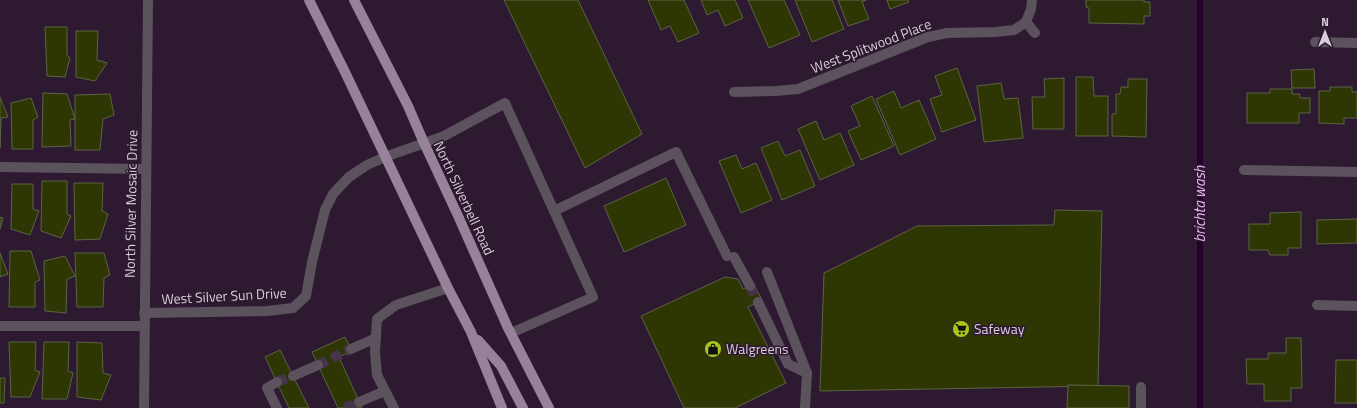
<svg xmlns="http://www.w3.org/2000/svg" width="1357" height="408" font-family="'Titillium Web',sans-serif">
<rect width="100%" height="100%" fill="#2d1930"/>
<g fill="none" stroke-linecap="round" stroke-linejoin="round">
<polyline stroke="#26002c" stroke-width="6" points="1200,0 1200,408"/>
</g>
<g fill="#2e3704" stroke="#5c6444">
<polygon points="504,0 578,0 642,134 585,168"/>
<polygon points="648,0 684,0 699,33 678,42 670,26 661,30"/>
<polygon points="701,0 735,0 743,18 725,26 718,10 707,15"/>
<polygon points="748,0 784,0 800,35 769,48"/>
<polygon points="795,0 832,0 844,29 812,42"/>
<polygon points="838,0 866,0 862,2 869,19 848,26"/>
<polygon points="887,0 908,0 909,2 890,9"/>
<polygon points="1086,0 1144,0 1144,2 1150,2 1150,16 1144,16 1144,24 1089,23 1089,8 1086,7"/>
<polygon points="45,27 67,27 67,55 70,58 65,77 47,76"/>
<polygon points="76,31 98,31 97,60 107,63 95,81 76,77"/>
<polygon points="957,68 976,120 942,132 930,99 942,95 935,76"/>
<polygon points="1314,69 1315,88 1292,88 1291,70"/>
<polygon points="1076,77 1093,77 1094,96 1108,96 1108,136 1076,136"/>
<polygon points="1064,78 1064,129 1033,129 1032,97 1045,97 1044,79"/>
<polygon points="1128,79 1147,79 1146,137 1112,136 1112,114 1116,114 1116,94 1120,94 1121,87 1128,87"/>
<polygon points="1001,83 1004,99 1018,98 1023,138 984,142 977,86"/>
<polygon points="1330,87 1352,87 1352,92 1357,92 1357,118 1344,118 1344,124 1319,123 1319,91 1330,91"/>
<polygon points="1270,89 1292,89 1292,94 1300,94 1300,98 1310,98 1310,113 1299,113 1299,123 1247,123 1247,93 1270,93"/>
<polygon points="894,91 901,108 919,100 936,139 900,155 876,99"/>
<polygon points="43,93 67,94 75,119 70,120 71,146 42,147"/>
<polygon points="110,94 114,115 103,119 100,150 75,150 75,95"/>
<polygon points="872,96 894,146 861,160 848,131 860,126 851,106"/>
<polygon points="0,97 8,117 1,118 0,148"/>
<polygon points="31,98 38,117 33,120 33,149 12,149 11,103"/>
<polygon points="816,121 824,140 840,133 854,165 820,180 798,129"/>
<polygon points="778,141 785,156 800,150 815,186 782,200 761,148"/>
<polygon points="736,155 742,169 756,163 772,200 741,213 719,161"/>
<polygon points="666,178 686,225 624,252 604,206"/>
<polygon points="42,181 67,181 67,214 71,216 61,238 41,231"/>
<polygon points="74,183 103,183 102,211 108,214 100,239 75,240"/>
<polygon points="12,184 33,184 33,209 39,211 30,235 11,229"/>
<polygon points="1055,210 1102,211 1098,386 820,391 824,273 917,226 1054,225"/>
<polygon points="1301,212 1301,248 1288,248 1288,255 1270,255 1268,250 1249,250 1249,224 1270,224 1270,213"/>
<polygon points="0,217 3,218 0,229"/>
<polygon points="1357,219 1357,243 1317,244 1317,220"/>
<polygon points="10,251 31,251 40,280 35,282 35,307 9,307"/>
<polygon points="0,253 8,274 0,277"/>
<polygon points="75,253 104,253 110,275 104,278 103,307 77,307"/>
<polygon points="65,256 75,276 67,279 66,313 45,311 44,261"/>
<polygon points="725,277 738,279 743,289 754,284 762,300 748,307 786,383 735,408 684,408 641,316"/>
<polygon points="345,337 352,351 339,357 362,408 338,408 312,352"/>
<polygon points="1286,338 1301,338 1302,388 1291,388 1291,401 1264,401 1264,384 1247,384 1246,359 1268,359 1268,353 1286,353"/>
<polygon points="9,342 36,342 35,370 40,372 30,397 11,397"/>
<polygon points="44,342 69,342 68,371 73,373 67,399 42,399"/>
<polygon points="77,342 102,343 103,373 111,375 101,400 77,397"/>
<polygon points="280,350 309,408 289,408 265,357"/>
<polygon points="1336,360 1357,360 1357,403 1335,403"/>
<polygon points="0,378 5,378 4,403 0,403"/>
<polygon points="1068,385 1129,386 1129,408 1067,408"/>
</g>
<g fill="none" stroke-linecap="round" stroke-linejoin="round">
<g stroke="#47344a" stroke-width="10" stroke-dasharray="10 5" stroke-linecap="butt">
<polyline points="750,286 758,302"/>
<polyline points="318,365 351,349"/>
<polyline points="277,382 293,376"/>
<polyline points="345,408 359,402"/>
</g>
<g stroke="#5c525e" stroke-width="10">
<polyline points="1026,22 1031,9 1032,0"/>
<polyline points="1315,42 1357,43"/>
<polyline points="734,92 776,91 798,89 928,37 947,33 996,32 1014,30 1026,22 1035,33"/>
<polyline points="0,167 146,169"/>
<polyline points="1244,170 1357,172"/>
<polyline points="554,211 676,152 727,256"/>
<polyline points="734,257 750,286"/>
<polyline points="767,272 807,373 805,408"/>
<polyline points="758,302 788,364 807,373"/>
<polyline points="1317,305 1357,306"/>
<polyline points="144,313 267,311 293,308 306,296 312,262 325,210 333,194 349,177 367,165 385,157 444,136 505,103 593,297 511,333"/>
<polyline points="0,326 144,326"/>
<polyline points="351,349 376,338"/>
<polyline points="293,376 318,365"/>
<polyline points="277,382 267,388 277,408"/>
<polyline points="1141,387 1141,408"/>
<polyline points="359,402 385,391"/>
<polyline points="144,408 148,0"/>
<polyline points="394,408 377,375 375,352 377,319 396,305 448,288"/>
</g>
<g stroke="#97829a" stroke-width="10">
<polyline points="309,0 345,72 448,288 471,332 502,408"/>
<polyline points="354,0 408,106 424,143 459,218 508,328 549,408"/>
<polyline points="478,340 501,366 523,408"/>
</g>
</g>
<defs>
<g id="supermarket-disc" transform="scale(0.9)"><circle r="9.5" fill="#abc716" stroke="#2d1930"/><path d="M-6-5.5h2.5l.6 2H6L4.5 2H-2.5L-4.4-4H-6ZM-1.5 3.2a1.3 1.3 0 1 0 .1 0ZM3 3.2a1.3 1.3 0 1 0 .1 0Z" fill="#111"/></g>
<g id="shop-disc" transform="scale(0.9)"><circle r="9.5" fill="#abc716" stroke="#2d1930"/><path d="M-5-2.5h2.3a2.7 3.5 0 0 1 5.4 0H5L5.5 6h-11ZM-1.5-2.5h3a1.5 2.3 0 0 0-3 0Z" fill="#111"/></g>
</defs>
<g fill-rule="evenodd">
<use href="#supermarket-disc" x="961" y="329"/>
<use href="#shop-disc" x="713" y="349"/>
</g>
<g text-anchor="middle" stroke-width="3" stroke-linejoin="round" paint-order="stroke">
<g font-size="14" fill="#d9ccdb" stroke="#2d1930">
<text transform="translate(871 46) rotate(-21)" y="5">West Splitwood Place</text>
<text transform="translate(464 198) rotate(65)" y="5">North Silverbell Road</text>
<text transform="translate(131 204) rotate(-89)" y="5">North Silver Mosaic Drive</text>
<text transform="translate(224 296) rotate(-3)" y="5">West Silver Sun Drive</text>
</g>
<g font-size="14" fill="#d9ccdb" stroke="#2d1930" text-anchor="start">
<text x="974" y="334">Safeway</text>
<text x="726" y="354">Walgreens</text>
</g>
<g font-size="15" font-style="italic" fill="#f1b3fb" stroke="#2d1930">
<text transform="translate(1200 204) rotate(-90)" y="5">brichta wash</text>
</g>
</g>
<g transform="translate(1325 32)" stroke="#2d1930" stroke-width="3" paint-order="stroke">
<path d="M0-3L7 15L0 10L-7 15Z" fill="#d9ccdb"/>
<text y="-6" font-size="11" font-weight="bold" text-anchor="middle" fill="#d9ccdb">N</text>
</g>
</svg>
